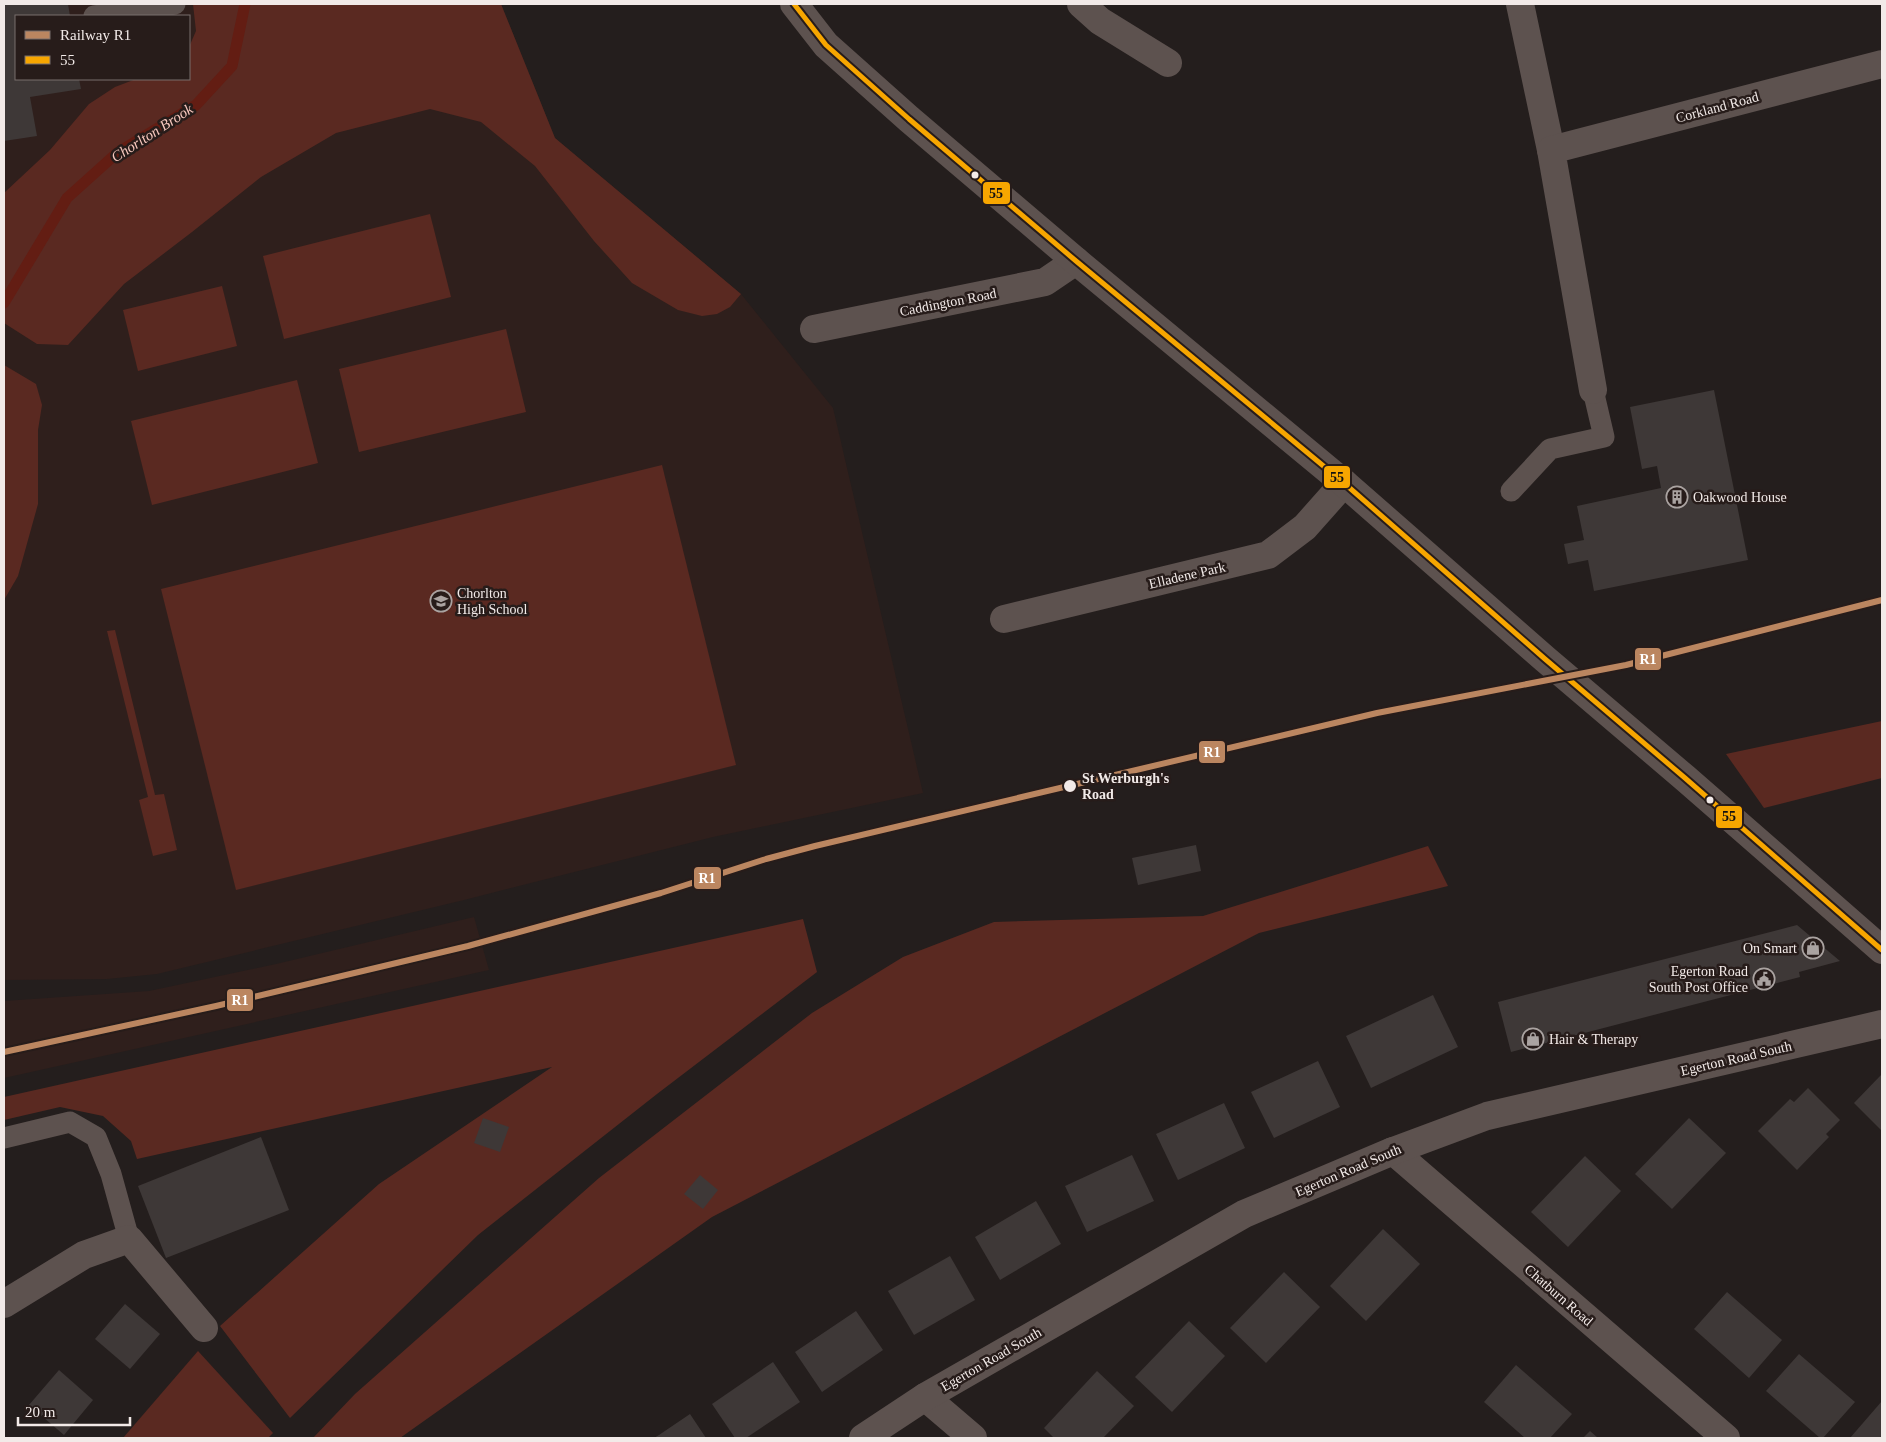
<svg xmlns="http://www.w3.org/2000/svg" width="1886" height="1442" font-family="Georgia,serif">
<rect width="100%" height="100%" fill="#241e1d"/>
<g fill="#2f1f1c" fill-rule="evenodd">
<path d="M4 4H501L555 138 741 294 833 408 923 793 713 837 464 900 157 974 107 979 4 980ZM16 16H189V79H16Z"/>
<polygon points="474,917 489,970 4,1078 4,1001 149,991 276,964"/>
</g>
<g fill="#5a2921">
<polygon points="193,4 501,4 555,138 741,294 730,307 717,314 702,316 678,310 632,283 594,241 535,166 481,122 430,109 336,133 261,177 192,232 124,284 68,345 37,344 4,323 4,193 50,150 89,104 115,87 136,79 189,79 189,47 196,31"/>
<polygon points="430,214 451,297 284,339 263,256"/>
<polygon points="222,286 237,346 138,371 123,310"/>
<polygon points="506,329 526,412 359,452 339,369"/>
<polygon points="4,365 36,384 42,405 38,430 38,504 18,576 4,600"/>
<polygon points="297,380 318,463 152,505 131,421"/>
<polygon points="662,465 736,765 236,890 161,589"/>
<polygon points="115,630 155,795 164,794 177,850 153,856 139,800 148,797 107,631"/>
<polygon points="1882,721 1882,778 1764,808 1726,754"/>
<polygon points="1428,846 1448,886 1259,933 712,1217 400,1438 313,1438 355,1394 599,1178 812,1013 903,957 994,922 1203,916"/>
<polygon points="803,919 817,972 657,1094 478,1235 290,1418 220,1326 379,1184 552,1067 137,1159 131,1141 103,1116 60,1107 4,1120 4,1097"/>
<polygon points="198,1351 273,1433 268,1438 123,1438"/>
</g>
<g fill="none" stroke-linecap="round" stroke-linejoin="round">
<polyline stroke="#631d13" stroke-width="11" points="4,303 67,198 117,153 196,105 232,66 245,4"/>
</g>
<g fill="#3e3837">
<polygon points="4,4 68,4 70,16 16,16 16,79 79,79 81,89 30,97 37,136 4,141"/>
<polygon points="1714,390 1748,560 1594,591 1588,560 1568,564 1564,544 1584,540 1577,506 1661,488 1657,466 1642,469 1630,407"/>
<polygon points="1196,845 1201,871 1138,885 1132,858"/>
<polygon points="1797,925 1840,961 1799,972 1800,977 1511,1052 1498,1002"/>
<polygon points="1433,995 1458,1047 1371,1088 1346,1036"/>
<polygon points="1318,1061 1340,1107 1274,1138 1251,1092"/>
<polygon points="1882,1074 1882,1131 1854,1103"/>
<polygon points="1808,1088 1840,1120 1826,1134 1829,1137 1797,1170 1758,1131 1790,1099 1794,1102"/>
<polygon points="1224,1103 1245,1148 1178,1180 1156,1134"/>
<polygon points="483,1118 509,1127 500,1152 474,1143"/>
<polygon points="1689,1118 1726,1153 1672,1209 1635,1174"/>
<polygon points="261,1137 289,1210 166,1258 138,1186"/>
<polygon points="1132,1155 1154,1201 1087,1232 1065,1186"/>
<polygon points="1585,1156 1621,1191 1568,1247 1531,1212"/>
<polygon points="700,1175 718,1190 703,1209 684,1194"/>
<polygon points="1036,1201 1061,1244 1000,1280 975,1237"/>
<polygon points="1383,1229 1420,1264 1366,1321 1330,1286"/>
<polygon points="950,1256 975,1300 914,1335 888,1291"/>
<polygon points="1284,1272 1320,1307 1266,1363 1230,1328"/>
<polygon points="1727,1292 1782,1340 1749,1378 1694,1329"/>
<polygon points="125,1304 160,1334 130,1369 95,1339"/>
<polygon points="856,1311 883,1350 822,1392 795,1352"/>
<polygon points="1189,1321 1225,1356 1172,1412 1135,1377"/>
<polygon points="1799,1354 1855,1402 1823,1438 1820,1438 1766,1391"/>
<polygon points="773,1362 800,1402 746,1438 735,1438 712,1404"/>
<polygon points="1516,1365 1572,1414 1550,1438 1525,1438 1484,1402"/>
<polygon points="59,1370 93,1400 64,1435 29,1405"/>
<polygon points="1097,1371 1134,1406 1103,1438 1054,1438 1044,1428"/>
<polygon points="1882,1401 1882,1438 1850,1438"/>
<polygon points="690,1414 706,1438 654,1438 659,1435"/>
<polygon points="1590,1431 1598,1438 1583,1438"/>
</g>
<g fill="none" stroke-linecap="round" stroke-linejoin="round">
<g stroke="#5d524f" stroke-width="21">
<polyline points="94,16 175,4"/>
<polyline points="1511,491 1550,449 1604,437 1593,390"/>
<polyline points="4,1138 70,1122 96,1137 111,1174 129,1239"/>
</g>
<g stroke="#5d524f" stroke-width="28">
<polyline points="1081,4 1100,21 1168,63"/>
<polyline points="1520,4 1551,150"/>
<polyline points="814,329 1045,282 1076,261"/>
<polyline points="1593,390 1551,150 1882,64"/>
<polyline points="1004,619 1268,555 1305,527 1344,483"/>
<polyline points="1393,1151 1726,1438"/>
<polyline points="4,1304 84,1255 129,1239 204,1328"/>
<polyline points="925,1397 973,1438"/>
<polyline points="863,1438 925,1397 1244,1214 1393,1151 1487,1116 1882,1024"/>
</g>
<polyline stroke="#5d524f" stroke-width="28" points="794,4 826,45 909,119 1076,261 1344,483 1545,659 1685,778 1882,950"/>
<g stroke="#271c1a" stroke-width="9">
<polyline id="bus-1" points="794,4 826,45 909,119 1076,261 1344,483 1545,659 1685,778 1882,950"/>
</g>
<use href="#bus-1" stroke="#f7a600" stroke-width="5"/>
<g stroke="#271c1a" stroke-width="10">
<polyline id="rail-1" points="4,1052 216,1006 468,946 661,893 766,859 815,846 1377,713 1626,665 1882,600"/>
</g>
<use href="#rail-1" stroke="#bb8660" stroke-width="6"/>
</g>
<defs>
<g id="building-ring" transform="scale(1.125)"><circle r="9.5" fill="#271c1a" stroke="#aaa3a1" stroke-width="1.5"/><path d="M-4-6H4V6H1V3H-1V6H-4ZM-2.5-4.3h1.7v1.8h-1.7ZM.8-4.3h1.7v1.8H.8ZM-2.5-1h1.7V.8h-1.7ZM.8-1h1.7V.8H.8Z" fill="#aaa3a1"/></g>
<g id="school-ring" transform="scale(1.125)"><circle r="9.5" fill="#271c1a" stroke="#aaa3a1" stroke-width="1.5"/><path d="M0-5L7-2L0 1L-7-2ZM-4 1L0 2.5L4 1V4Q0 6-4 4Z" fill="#aaa3a1"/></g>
<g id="shop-ring" transform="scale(1.125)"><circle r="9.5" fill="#271c1a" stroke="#aaa3a1" stroke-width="1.5"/><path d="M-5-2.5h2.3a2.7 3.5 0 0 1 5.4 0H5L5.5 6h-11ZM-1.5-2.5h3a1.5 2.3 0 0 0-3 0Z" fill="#aaa3a1"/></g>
<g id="civic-ring" transform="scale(1.125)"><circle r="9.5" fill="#271c1a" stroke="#aaa3a1" stroke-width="1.5"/><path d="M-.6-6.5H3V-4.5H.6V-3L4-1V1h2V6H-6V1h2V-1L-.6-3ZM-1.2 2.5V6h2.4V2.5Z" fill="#aaa3a1"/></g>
</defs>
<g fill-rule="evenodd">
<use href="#building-ring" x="1677" y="497"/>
<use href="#school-ring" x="441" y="601"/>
<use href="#shop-ring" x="1813" y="948"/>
<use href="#civic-ring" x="1764" y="979"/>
<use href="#shop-ring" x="1533" y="1039"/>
</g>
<g fill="#f2eae8" stroke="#271c1a" stroke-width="2">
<circle cx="975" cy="175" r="4.5"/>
<circle cx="1070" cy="786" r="7"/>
<circle cx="1710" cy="800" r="4.5"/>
</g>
<g text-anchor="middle" stroke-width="5" stroke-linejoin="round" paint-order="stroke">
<g font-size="14" fill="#f2eae8" stroke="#271c1a">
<text transform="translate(1717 107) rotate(-15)" y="5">Corkland Road</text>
<text transform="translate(948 302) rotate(-11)" y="5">Caddington Road</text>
<text transform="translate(1187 575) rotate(-13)" y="5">Elladene Park</text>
<text transform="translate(1736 1058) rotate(-13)" y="5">Egerton Road South</text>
<text transform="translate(1348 1170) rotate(-23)" y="5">Egerton Road South</text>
<text transform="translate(1559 1295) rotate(41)" y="5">Chatburn Road</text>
<text transform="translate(991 1359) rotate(-30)" y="5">Egerton Road South</text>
</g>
<g font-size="14" fill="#f2eae8" stroke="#271c1a" text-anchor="start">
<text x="1693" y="502">Oakwood House</text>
<text x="457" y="598">Chorlton<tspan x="457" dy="16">High School</tspan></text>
<text x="1797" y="953" text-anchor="end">On Smart</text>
<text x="1748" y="976" text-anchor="end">Egerton Road<tspan x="1748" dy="16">South Post Office</tspan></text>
<text x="1549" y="1044">Hair &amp; Therapy</text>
</g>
<g font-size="14" font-weight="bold" fill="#f2eae8" stroke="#271c1a" text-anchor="start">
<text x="1082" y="783">St Werburgh's<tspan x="1082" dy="16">Road</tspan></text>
</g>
<g font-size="15" font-style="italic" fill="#f7c8be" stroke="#271c1a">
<text transform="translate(152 133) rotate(-33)" y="5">Chorlton Brook</text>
</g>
</g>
<g stroke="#271c1a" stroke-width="2">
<rect x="982" y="181" width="29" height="24" rx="5" fill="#f7a600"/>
<rect x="1323" y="465" width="28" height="24" rx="5" fill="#f7a600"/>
<rect x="1634" y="647" width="28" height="24" rx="5" fill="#bb8660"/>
<rect x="1198" y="740" width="28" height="24" rx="5" fill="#bb8660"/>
<rect x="1715" y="805" width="28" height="24" rx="5" fill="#f7a600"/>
<rect x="693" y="866" width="29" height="24" rx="5" fill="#bb8660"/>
<rect x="226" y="988" width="28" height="24" rx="5" fill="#bb8660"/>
</g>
<g font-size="14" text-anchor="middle" font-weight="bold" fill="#fff">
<text x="1648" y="664">R1</text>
<text x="1212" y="757">R1</text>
<text x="707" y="883">R1</text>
<text x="240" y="1005">R1</text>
</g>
<g font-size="14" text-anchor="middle" font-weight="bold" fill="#111">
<text x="996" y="198">55</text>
<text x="1337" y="482">55</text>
<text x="1729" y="821">55</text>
</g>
<rect width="1886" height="1442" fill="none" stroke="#f2eae8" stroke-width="10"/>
<rect x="15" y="15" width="175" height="65" fill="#271c1a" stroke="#786e6c"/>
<rect x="25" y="31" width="25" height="8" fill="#bb8660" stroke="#786e6c"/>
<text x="60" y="40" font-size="15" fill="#f2eae8">Railway R1</text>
<rect x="25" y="56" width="25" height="8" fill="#f7a600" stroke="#786e6c"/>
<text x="60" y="65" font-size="15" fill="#f2eae8">55</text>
<path d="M18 1417v8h112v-8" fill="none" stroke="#f2eae8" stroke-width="2.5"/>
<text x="25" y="1417" font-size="15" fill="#f2eae8" stroke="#271c1a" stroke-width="4" paint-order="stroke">20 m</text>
</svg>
